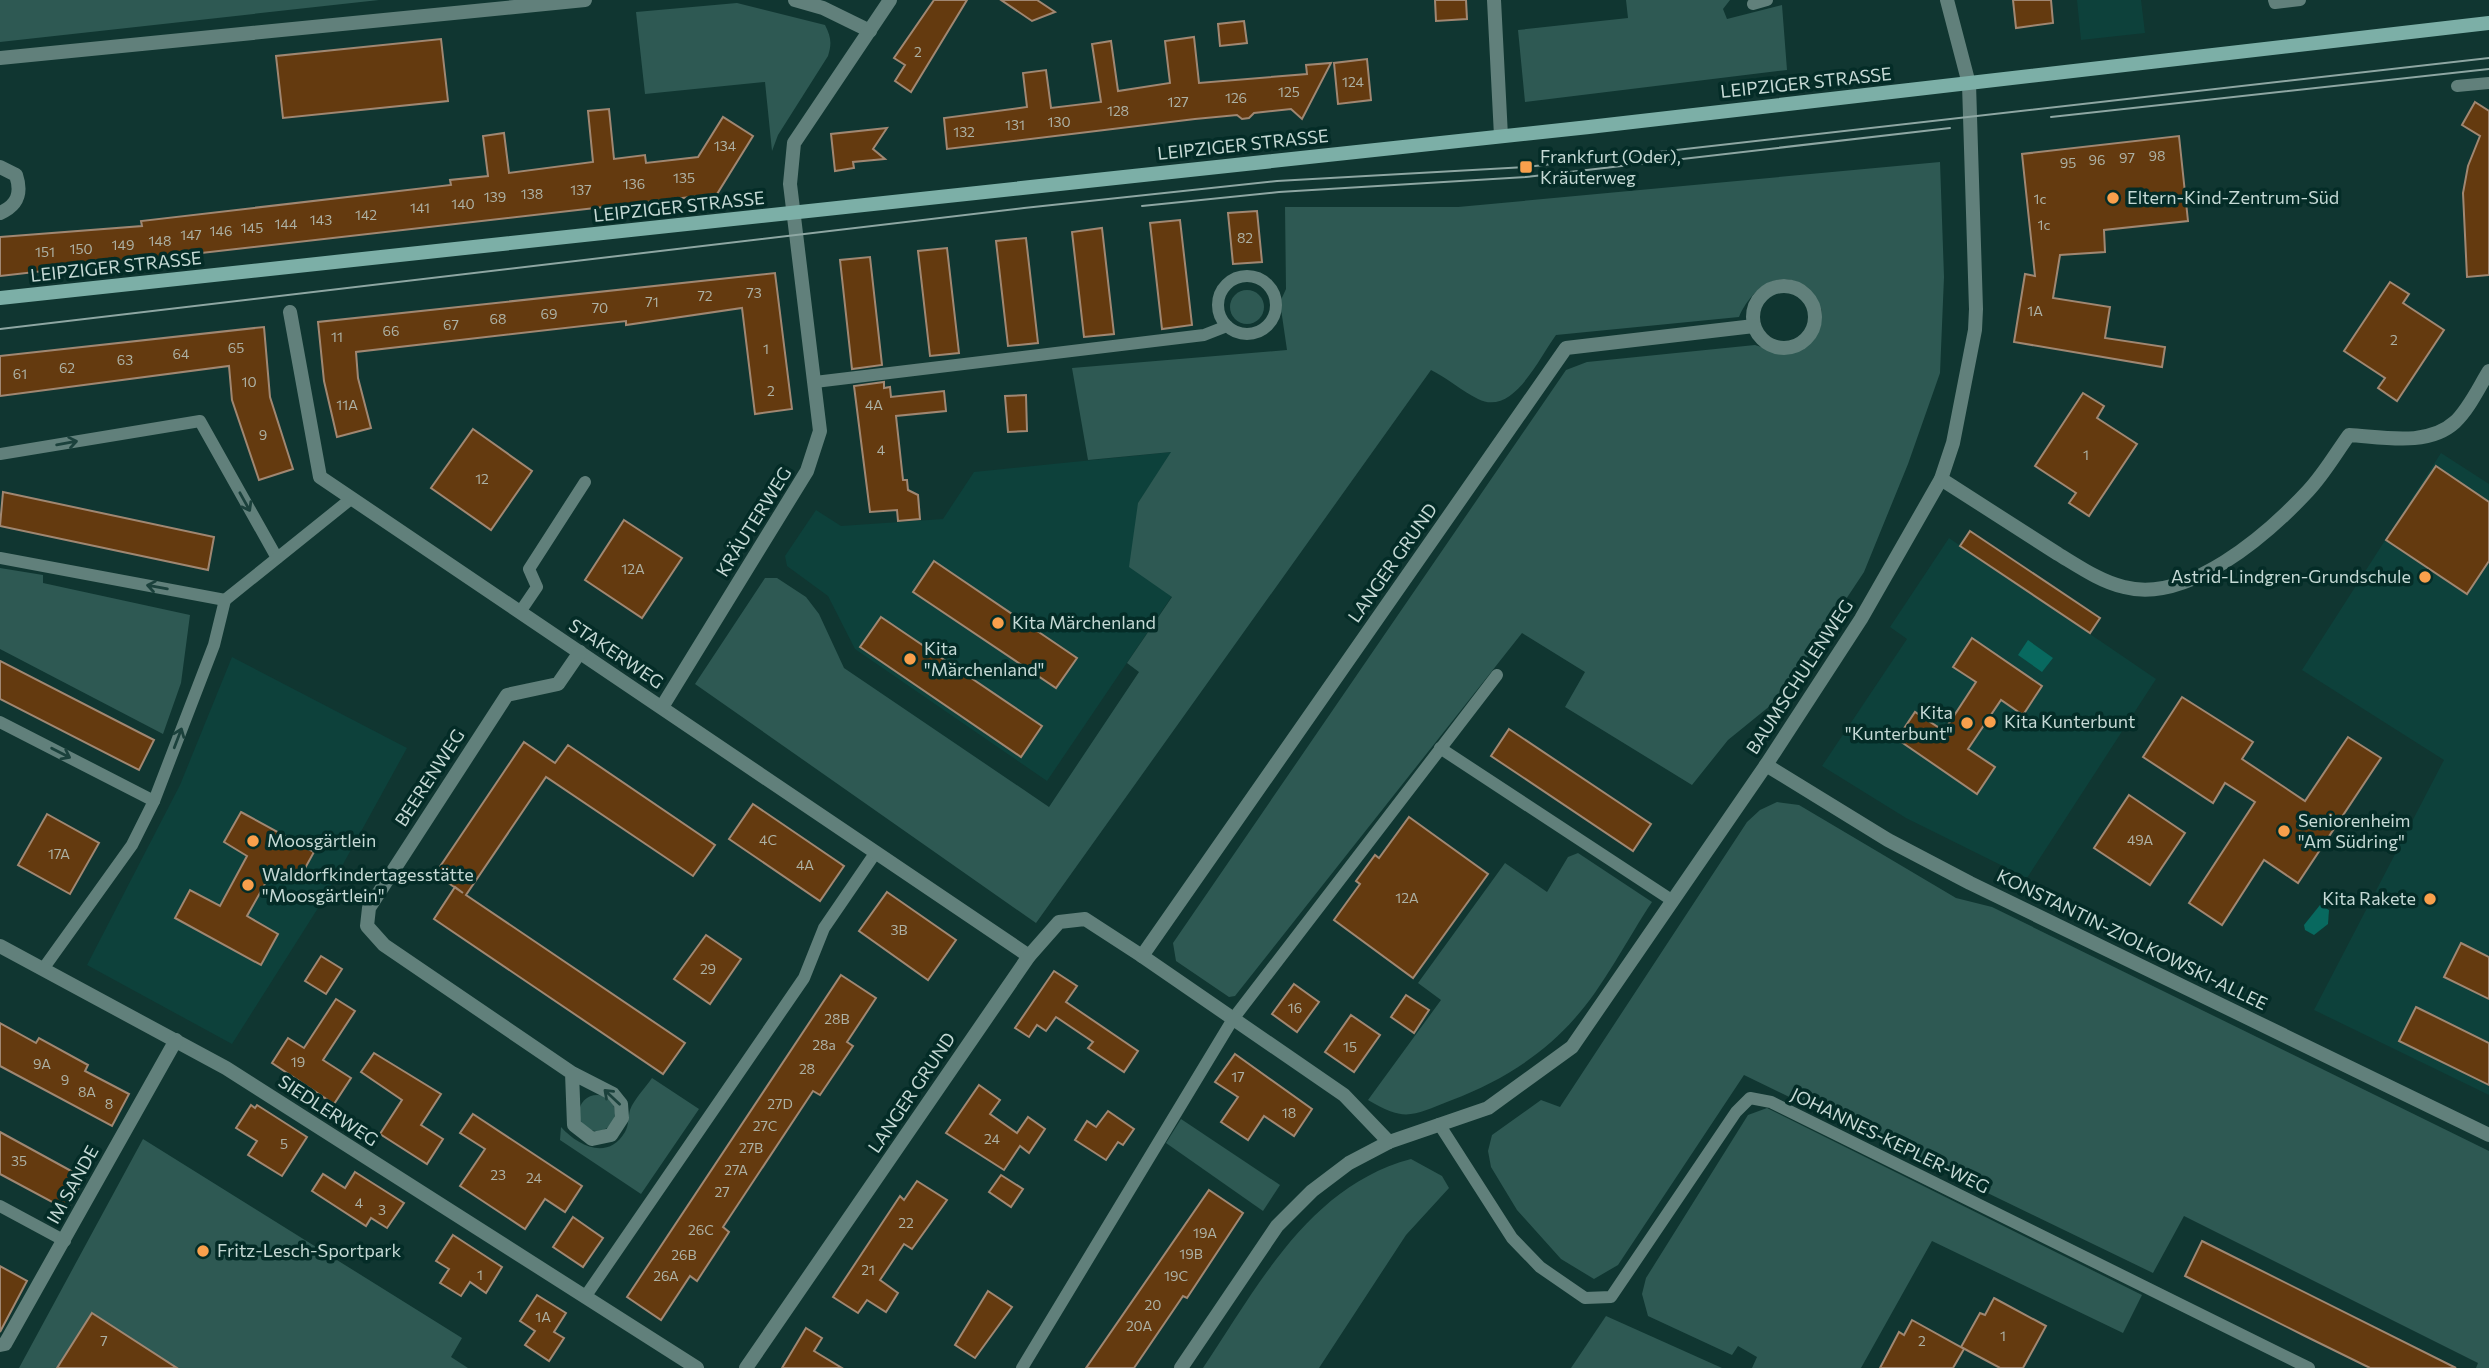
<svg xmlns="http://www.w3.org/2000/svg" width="2489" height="1368" font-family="Commissioner,sans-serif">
<rect width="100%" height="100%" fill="#103631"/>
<g fill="#0d413b">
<polygon points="2077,0 2141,0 2145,33 2081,40"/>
<polygon points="1172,452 1138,503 1172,596 1047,781 855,649 828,596 787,566 785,556 816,510 841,526 943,519 974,472"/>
<polygon points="2441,453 2489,484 2489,1095 2314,1010 2444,760 2302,670"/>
<polygon points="1949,538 2156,679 2027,878 1906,818 1822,766 1907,639 1890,627"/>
<polygon points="232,657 407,748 325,897 232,1044 87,965 180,785"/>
</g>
<g fill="#2e5953">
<polygon points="0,0 379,0 0,42"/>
<polygon points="1626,0 1730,0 1723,9 1727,19 1782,5 1787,70 1525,102 1518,30 1628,18"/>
<path d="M737 3 825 25C831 37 832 43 828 56L778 135 772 151 765 82 645 94 636 12Z"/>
<path d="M1940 162 1944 277 1940 373 1908 464 1864 572 1781 697 1728 740 1692 785 1565 707 1585 672 1522 633 1235 996 1229 997 1176 961 1173 943 1566 370 1587 362 1755 345 1780 353 1803 350 1819 327 1822 310C1817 303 1812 292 1805 287 1778 265 1749 292 1739 317L1556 335C1539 358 1513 417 1478 399 1462 391 1447 378 1431 370L1036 923 695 684 765 578H777L806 597 819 614 844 668 1049 807 1139 672 1127 663 1172 597 1129 567 1138 503 1171 452 1088 460 1072 368 1287 350 1280 302 1286 289 1285 207H1458Z"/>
<circle cx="1247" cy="307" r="17"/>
<polygon points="0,568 43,575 43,583 190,615 181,683 163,734 0,649"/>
<polygon points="1777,802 1799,805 1956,898 1992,907 2489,1151 2489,1368 2476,1368 2478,1363 2184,1216 2153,1273 1744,1075 1618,1265 1594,1279 1561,1259 1517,1210 1491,1167 1488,1151 1492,1135 1541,1100 1560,1107 1747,822 1760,810"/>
<path d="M1578 853 1652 902C1629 936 1602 989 1575 1018 1542 1056 1499 1082 1452 1100 1413 1115 1406 1123 1368 1100L1441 1000 1418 983 1505 863 1547 892 1568 857Z"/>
<path d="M652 1078 699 1109 641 1194 560 1140 561 1127C578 1146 608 1161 625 1132 629 1125 628 1117 630 1110 634 1099 646 1087 652 1078Z"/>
<circle cx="597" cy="1113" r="18"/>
<polygon points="1767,1108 2142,1295 2123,1333 1932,1241 1861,1368 1752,1368 1757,1357 1738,1346 1732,1355 1648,1316 1642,1294 1646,1278 1748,1115"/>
<polygon points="1181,1119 1280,1185 1263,1211 1166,1143"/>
<polygon points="143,1139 462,1338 451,1357 468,1368 19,1368"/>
<path d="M1411 1159 1442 1176 1449 1188 1406 1235 1319 1368H1203C1258 1286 1309 1186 1411 1159Z"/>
<polygon points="1606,1316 1722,1368 1571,1368"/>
</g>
<g fill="#08695f">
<polygon points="2028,640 2053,658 2042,672 2018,655"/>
<polygon points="2320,905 2329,910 2328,924 2314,935 2305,930 2304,925"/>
</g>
<g fill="#643a0f" stroke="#a08772" stroke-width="2">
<polygon points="934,0 967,0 911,92 895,81 905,65 894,58"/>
<polygon points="1001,0 1037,0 1055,12 1032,21"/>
<polygon points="1435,0 1466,0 1467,19 1436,21"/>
<polygon points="2013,0 2051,0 2053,23 2016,28"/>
<polygon points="1244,21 1247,43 1220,46 1218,24"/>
<polygon points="1194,37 1199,83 1307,74 1306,65 1331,63 1302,119 1291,109 1254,113 1249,118 1242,119 1237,115 1195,119 947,149 944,118 1027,107 1023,73 1046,70 1051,108 1101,102 1092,44 1111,41 1118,91 1170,83 1165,41"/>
<polygon points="441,39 448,101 283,118 276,56"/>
<polygon points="1367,59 1371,100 1338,104 1334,63"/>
<polygon points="2475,102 2489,111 2489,275 2467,277 2463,193 2468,166 2480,136 2462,125"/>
<polygon points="609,109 614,159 645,155 646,163 698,157 723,117 753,136 717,194 0,276 0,237 142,226 141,221 451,185 450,180 488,176 483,136 504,133 509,173 593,162 588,111"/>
<polygon points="887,128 873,149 885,159 853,162 854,168 835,171 831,134"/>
<polygon points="2179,136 2188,221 2104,230 2105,252 2060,255 2053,298 2110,307 2105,338 2165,347 2162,367 2014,342 2025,274 2035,276 2022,154"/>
<polygon points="1257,211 1262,262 1233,264 1228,213"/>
<polygon points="1180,220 1192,325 1162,329 1150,223"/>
<polygon points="1102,228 1114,334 1084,337 1072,232"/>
<polygon points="1026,238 1038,343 1008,346 996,241"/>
<polygon points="947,248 959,353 930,356 918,251"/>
<polygon points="870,257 882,365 852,369 840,260"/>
<polygon points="775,273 792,409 755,414 742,308 626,325 626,321 356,352 358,378 371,428 337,437 324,381 318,322"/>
<polygon points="2390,282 2409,294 2403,303 2444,330 2397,401 2378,388 2385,378 2344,351"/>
<polygon points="264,327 270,397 293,469 259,480 232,400 229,366 0,396 0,356"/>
<polygon points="884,382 884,388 890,387 891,397 944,391 946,411 896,416 903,480 907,480 908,490 918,495 920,519 898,521 897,510 870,512 854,386"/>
<polygon points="2083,393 2104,406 2097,418 2137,444 2089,516 2069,503 2076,493 2035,466"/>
<polygon points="1026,395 1027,431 1008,432 1005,396"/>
<polygon points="473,429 532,471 491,530 431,488"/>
<polygon points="2436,466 2489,502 2489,561 2467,594 2386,540"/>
<polygon points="3,492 214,537 208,570 0,526"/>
<polygon points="624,520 682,558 642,618 585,580"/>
<polygon points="1970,531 2100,618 2090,633 1960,546"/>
<polygon points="934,561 1077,658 1056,688 913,592"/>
<polygon points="881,617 1042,726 1021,757 860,647"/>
<polygon points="1972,638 2042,686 2023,715 2001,700 1968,749 1995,767 1977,794 1897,739 1915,712 1944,731 1976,682 1953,667"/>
<polygon points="0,661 154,740 139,770 0,699"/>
<polygon points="2182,697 2253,742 2242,759 2305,801 2348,737 2381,758 2298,883 2264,860 2222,925 2189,903 2255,802 2225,783 2213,803 2143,757"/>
<polygon points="1509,729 1651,824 1633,851 1491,756"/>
<polygon points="524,742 555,763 568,745 715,845 693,876 546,777 466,895 685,1043 663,1074 434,919 455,887 463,893 435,874"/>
<polygon points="2129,795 2185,833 2150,885 2094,848"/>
<polygon points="753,804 844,866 820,901 729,839"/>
<polygon points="241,812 314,852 298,881 274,868 247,916 278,934 261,965 175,918 190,890 220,906 247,856 224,842"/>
<polygon points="47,814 99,843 70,894 18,865"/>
<polygon points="1409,817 1488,874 1413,978 1334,920 1360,884 1356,881 1375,855 1379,858"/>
<polygon points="887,892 956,940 928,980 859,931"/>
<polygon points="706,935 741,959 710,1004 674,979"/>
<polygon points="2461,943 2489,957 2489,999 2444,977"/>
<polygon points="321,956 342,969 326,994 305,981"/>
<polygon points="1054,971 1077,986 1066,1002 1138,1051 1124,1072 1088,1048 1093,1042 1056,1017 1046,1031 1037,1025 1029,1037 1015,1028"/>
<polygon points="841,975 876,998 847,1042 853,1046 820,1095 813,1091 723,1227 729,1232 697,1281 690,1276 661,1320 627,1297"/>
<polygon points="1294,984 1319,1002 1297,1032 1272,1014"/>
<polygon points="1406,995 1429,1010 1414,1033 1391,1017"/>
<polygon points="336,999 355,1011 323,1060 351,1078 334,1104 272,1063 288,1038 304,1048"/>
<polygon points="2416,1007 2489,1043 2489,1085 2399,1041"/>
<polygon points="1351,1015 1380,1035 1354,1072 1325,1052"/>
<polygon points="0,1023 36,1043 39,1038 88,1065 85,1071 129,1094 112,1126 0,1066"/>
<polygon points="374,1053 441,1094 421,1125 443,1139 427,1164 380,1134 402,1100 361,1072"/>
<polygon points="1235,1054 1312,1109 1294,1136 1264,1116 1248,1140 1221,1122 1238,1097 1215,1082"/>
<polygon points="979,1085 1000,1100 990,1114 1017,1133 1028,1117 1045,1129 1029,1153 1020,1146 1004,1170 946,1133"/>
<polygon points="251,1105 255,1108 257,1105 307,1137 282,1176 248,1155 257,1141 236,1128"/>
<polygon points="1108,1111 1134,1129 1123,1145 1118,1142 1106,1160 1075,1140 1087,1121 1096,1127"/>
<polygon points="473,1114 582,1186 565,1212 545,1199 525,1229 460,1186 485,1149 460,1133"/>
<polygon points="0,1132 84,1178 67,1210 0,1174"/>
<polygon points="355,1172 404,1203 387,1228 371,1218 366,1226 312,1191 323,1174 345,1188"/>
<polygon points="1001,1175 1023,1189 1011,1207 989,1192"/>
<polygon points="917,1181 947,1200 912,1249 904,1244 880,1280 898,1293 886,1312 867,1300 858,1313 833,1297 900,1196 904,1200"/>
<polygon points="1209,1190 1243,1213 1187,1298 1183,1296 1134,1368 1086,1368"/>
<polygon points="573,1217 603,1238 583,1267 553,1247"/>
<polygon points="453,1235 502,1267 486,1293 470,1282 461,1296 440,1283 449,1269 436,1261"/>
<polygon points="2202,1241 2456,1368 2370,1368 2305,1336 2185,1276"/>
<polygon points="0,1266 27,1281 0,1332"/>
<polygon points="988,1291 1012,1307 975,1358 955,1345"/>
<polygon points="537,1295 566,1313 554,1332 564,1338 549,1361 525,1345 535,1331 520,1321"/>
<polygon points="1994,1298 2046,1326 2023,1368 2000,1368 1961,1347 1980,1313 1985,1315"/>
<polygon points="92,1313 177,1368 57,1368"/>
<polygon points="1912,1320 1964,1349 1953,1368 1880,1368 1899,1332 1904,1335"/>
<polygon points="806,1328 822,1338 814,1351 842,1368 782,1368"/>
</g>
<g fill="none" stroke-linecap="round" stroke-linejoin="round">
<g stroke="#61807b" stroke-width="12">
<polyline points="2274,0 2275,3 2300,0"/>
<polyline points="1753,4 1767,0"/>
<polyline points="2457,86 2489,83"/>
<circle cx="1247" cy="305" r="29"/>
<polyline points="815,382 1204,335 1227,326"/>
<polyline points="0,454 200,421 277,558"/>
<polyline points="0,558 225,600"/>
<polyline points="225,600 352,498"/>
<polyline points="520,612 537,587 529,569 585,482"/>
<polyline points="0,722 154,801"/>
<polyline points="1440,748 1673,901"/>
<polyline points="43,969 132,845 154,801 214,645 225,600"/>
<polyline points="1439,1124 1512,1238 1540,1267 1585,1298 1611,1297 1736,1112 1750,1098 1771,1102 2309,1368"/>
<polyline points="0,1206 65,1241"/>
<polyline points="585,1297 804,978 824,928 876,852"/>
<polyline points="1022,1368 1233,1019 1497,675"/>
</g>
<g stroke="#61807b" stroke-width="14">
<polyline points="795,0 823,8 870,31"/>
<polyline points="1494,0 1501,136"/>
<polyline points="0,58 585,0"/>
<path d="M0 167 16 175C22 193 18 205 0 213"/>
<circle cx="1784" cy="317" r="31"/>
<polyline points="290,312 320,477 1029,956"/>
<path d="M1941 479C1980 504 2019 529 2058 554 2078 566 2101 582 2124 587 2188 604 2267 535 2308 491 2324 474 2336 453 2349 435 2383 437 2428 447 2455 422 2469 409 2479 387 2489 371"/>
<polyline points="662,707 807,471 820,431 790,184 794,143 890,0"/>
<polyline points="1766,765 1888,840 1970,883 2489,1135"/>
<polyline points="0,946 226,1068 697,1368"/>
<polyline points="1142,956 1566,348 1754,326"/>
<polyline points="572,1073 574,1125 592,1139 611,1135 622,1118 621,1104 613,1094 572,1073 384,945 367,926 369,908 507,695 558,684 580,652"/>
<polyline points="0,1345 5,1344 176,1040"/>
<polyline points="746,1368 1029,956 1059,922 1085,919 1142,956 1344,1095 1389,1142"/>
<polyline points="1181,1368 1277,1226 1312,1191 1349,1163 1389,1142 1488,1108 1572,1047 1766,765 1861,619 1941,479 1953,443 1975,330 1976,309 1969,84 1947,0"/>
</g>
<polyline stroke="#7cafa7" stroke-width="14" points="0,298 1589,127 2489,23"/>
<g stroke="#8ea7a3" stroke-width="2">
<polyline points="2051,117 2489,69"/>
<polyline points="1142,206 1279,192 1526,177 1950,128"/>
<polyline points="0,329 1024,208 1277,181 1526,167 2489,58"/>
</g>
</g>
<defs><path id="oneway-shaft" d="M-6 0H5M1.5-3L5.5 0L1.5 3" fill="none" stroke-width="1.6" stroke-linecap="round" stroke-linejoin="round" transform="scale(1.75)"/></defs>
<g stroke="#1b413c">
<use href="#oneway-shaft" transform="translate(67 443) rotate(-10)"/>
<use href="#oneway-shaft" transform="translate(245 502) rotate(61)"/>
<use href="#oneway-shaft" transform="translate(157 587) rotate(-170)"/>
<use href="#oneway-shaft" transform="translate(178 738) rotate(-69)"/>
<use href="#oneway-shaft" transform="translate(61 753) rotate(27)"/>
<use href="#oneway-shaft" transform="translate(612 1097) rotate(-137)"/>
</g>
<g fill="#f9a04c" stroke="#042c27" stroke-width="2.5">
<rect x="1519" y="160" width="14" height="14" rx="3.5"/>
<circle cx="2113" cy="198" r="7"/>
<circle cx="2425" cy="577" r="7"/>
<circle cx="998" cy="623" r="7"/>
<circle cx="910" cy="659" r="7"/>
<circle cx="1990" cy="722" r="7"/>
<circle cx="1967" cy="723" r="7"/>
<circle cx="2284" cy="831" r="7"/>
<circle cx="253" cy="841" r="7"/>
<circle cx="248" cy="885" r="7"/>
<circle cx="2430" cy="899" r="7"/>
<circle cx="203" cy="1251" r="7"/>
</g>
<g text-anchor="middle" stroke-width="7" stroke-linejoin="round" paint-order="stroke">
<g font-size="14" fill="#adb1a4">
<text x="918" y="57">2</text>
<text x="1353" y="87">124</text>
<text x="1289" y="97">125</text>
<text x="1236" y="103">126</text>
<text x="1178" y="107">127</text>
<text x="1118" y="116">128</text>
<text x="1059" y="127">130</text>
<text x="1015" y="130">131</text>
<text x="964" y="137">132</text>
<text x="725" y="151">134</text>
<text x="2157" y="161">98</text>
<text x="2127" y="163">97</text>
<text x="2097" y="165">96</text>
<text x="2068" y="168">95</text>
<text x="684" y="183">135</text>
<text x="634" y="189">136</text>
<text x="581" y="195">137</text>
<text x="532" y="199">138</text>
<text x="495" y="202">139</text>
<text x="2040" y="204">1c</text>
<text x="463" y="209">140</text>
<text x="420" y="213">141</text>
<text x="366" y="220">142</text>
<text x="321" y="225">143</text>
<text x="286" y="229">144</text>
<text x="2044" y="230">1c</text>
<text x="252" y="233">145</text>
<text x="221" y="236">146</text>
<text x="191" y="240">147</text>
<text x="1245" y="243">82</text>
<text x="160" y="246">148</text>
<text x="123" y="250">149</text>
<text x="81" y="254">150</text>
<text x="45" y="257">151</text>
<text x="754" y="298">73</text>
<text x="705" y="301">72</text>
<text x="652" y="307">71</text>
<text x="600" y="313">70</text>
<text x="2035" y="316">1A</text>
<text x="549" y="319">69</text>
<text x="498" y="324">68</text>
<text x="451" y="330">67</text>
<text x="391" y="336">66</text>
<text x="337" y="342">11</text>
<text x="2394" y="345">2</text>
<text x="236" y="353">65</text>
<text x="766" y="354">1</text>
<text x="181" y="359">64</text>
<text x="125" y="365">63</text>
<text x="67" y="373">62</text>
<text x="20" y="379">61</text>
<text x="249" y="387">10</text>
<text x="771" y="396">2</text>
<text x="347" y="410">11A</text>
<text x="874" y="410">4A</text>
<text x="263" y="440">9</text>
<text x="881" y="455">4</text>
<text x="2086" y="460">1</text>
<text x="482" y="484">12</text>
<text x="633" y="574">12A</text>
<text x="768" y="845">4C</text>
<text x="2140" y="845">49A</text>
<text x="59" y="859">17A</text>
<text x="805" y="870">4A</text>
<text x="1407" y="903">12A</text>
<text x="899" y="935">3B</text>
<text x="708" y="974">29</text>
<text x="1295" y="1013">16</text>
<text x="837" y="1024">28B</text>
<text x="824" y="1050">28a</text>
<text x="1350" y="1052">15</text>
<text x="298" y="1067">19</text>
<text x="42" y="1069">9A</text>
<text x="807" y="1074">28</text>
<text x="1238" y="1082">17</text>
<text x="65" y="1085">9</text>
<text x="87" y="1097">8A</text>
<text x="109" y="1109">8</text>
<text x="780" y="1109">27D</text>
<text x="1289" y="1118">18</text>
<text x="765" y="1131">27C</text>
<text x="992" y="1144">24</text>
<text x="284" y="1149">5</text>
<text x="751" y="1153">27B</text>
<text x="19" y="1166">35</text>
<text x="736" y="1175">27A</text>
<text x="498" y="1180">23</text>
<text x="534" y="1183">24</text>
<text x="722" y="1197">27</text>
<text x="359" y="1208">4</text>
<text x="382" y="1215">3</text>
<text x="906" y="1228">22</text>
<text x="701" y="1235">26C</text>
<text x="1205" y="1238">19A</text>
<text x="1191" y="1259">19B</text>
<text x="684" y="1260">26B</text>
<text x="868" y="1275">21</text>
<text x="480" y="1280">1</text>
<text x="666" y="1281">26A</text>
<text x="1176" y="1281">19C</text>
<text x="1153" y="1310">20</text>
<text x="543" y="1322">1A</text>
<text x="1139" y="1331">20A</text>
<text x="2003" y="1341">1</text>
<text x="104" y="1346">7</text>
<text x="1922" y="1346">2</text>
</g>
<g font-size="18" fill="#c5d9d5" stroke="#042c27">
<text transform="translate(1806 83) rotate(-6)" y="6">LEIPZIGER STRASSE</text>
<text transform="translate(1243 145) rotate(-6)" y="6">LEIPZIGER STRASSE</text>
<text transform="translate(679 207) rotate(-6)" y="6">LEIPZIGER STRASSE</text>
<text transform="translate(116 267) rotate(-6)" y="6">LEIPZIGER STRASSE</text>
<text transform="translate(754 522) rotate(-58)" y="6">KRÄUTERWEG</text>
<text transform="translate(1393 563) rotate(-55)" y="6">LANGER GRUND</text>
<text transform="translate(616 654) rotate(34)" y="6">STAKERWEG</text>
<text transform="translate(1800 677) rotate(-57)" y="6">BAUMSCHULENWEG</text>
<text transform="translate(430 778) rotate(-57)" y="6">BEERENWEG</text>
<text transform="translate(2132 940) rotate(26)" y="6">KONSTANTIN-ZIOLKOWSKI-ALLEE</text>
<text transform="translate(912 1093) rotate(-56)" y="6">LANGER GRUND</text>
<text transform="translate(328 1111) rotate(33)" y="6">SIEDLERWEG</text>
<text transform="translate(1890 1141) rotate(26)" y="6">JOHANNES-KEPLER-WEG</text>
<text transform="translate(73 1185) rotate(-61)" y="6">IM SANDE</text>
</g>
<g font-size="18" fill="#c5d9d5" stroke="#042c27" text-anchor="start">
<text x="1540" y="163">Frankfurt (Oder),<tspan x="1540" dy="21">Kräuterweg</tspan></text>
<text x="2127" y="204">Eltern-Kind-Zentrum-Süd</text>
<text x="2411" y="583" text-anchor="end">Astrid-Lindgren-Grundschule</text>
<text x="1012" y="629">Kita Märchenland</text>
<text x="924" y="655">Kita<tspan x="924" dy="21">"Märchenland"</tspan></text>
<text x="1953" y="719" text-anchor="end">Kita<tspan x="1953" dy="21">"Kunterbunt"</tspan></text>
<text x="2004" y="728">Kita Kunterbunt</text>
<text x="2298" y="827">Seniorenheim<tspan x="2298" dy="21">"Am Südring"</tspan></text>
<text x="267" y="847">Moosgärtlein</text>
<text x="262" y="881">Waldorfkindertagesstätte<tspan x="262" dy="21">"Moosgärtlein"</tspan></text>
<text x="2416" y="905" text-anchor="end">Kita Rakete</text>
<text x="217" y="1257">Fritz-Lesch-Sportpark</text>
</g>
</g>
</svg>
